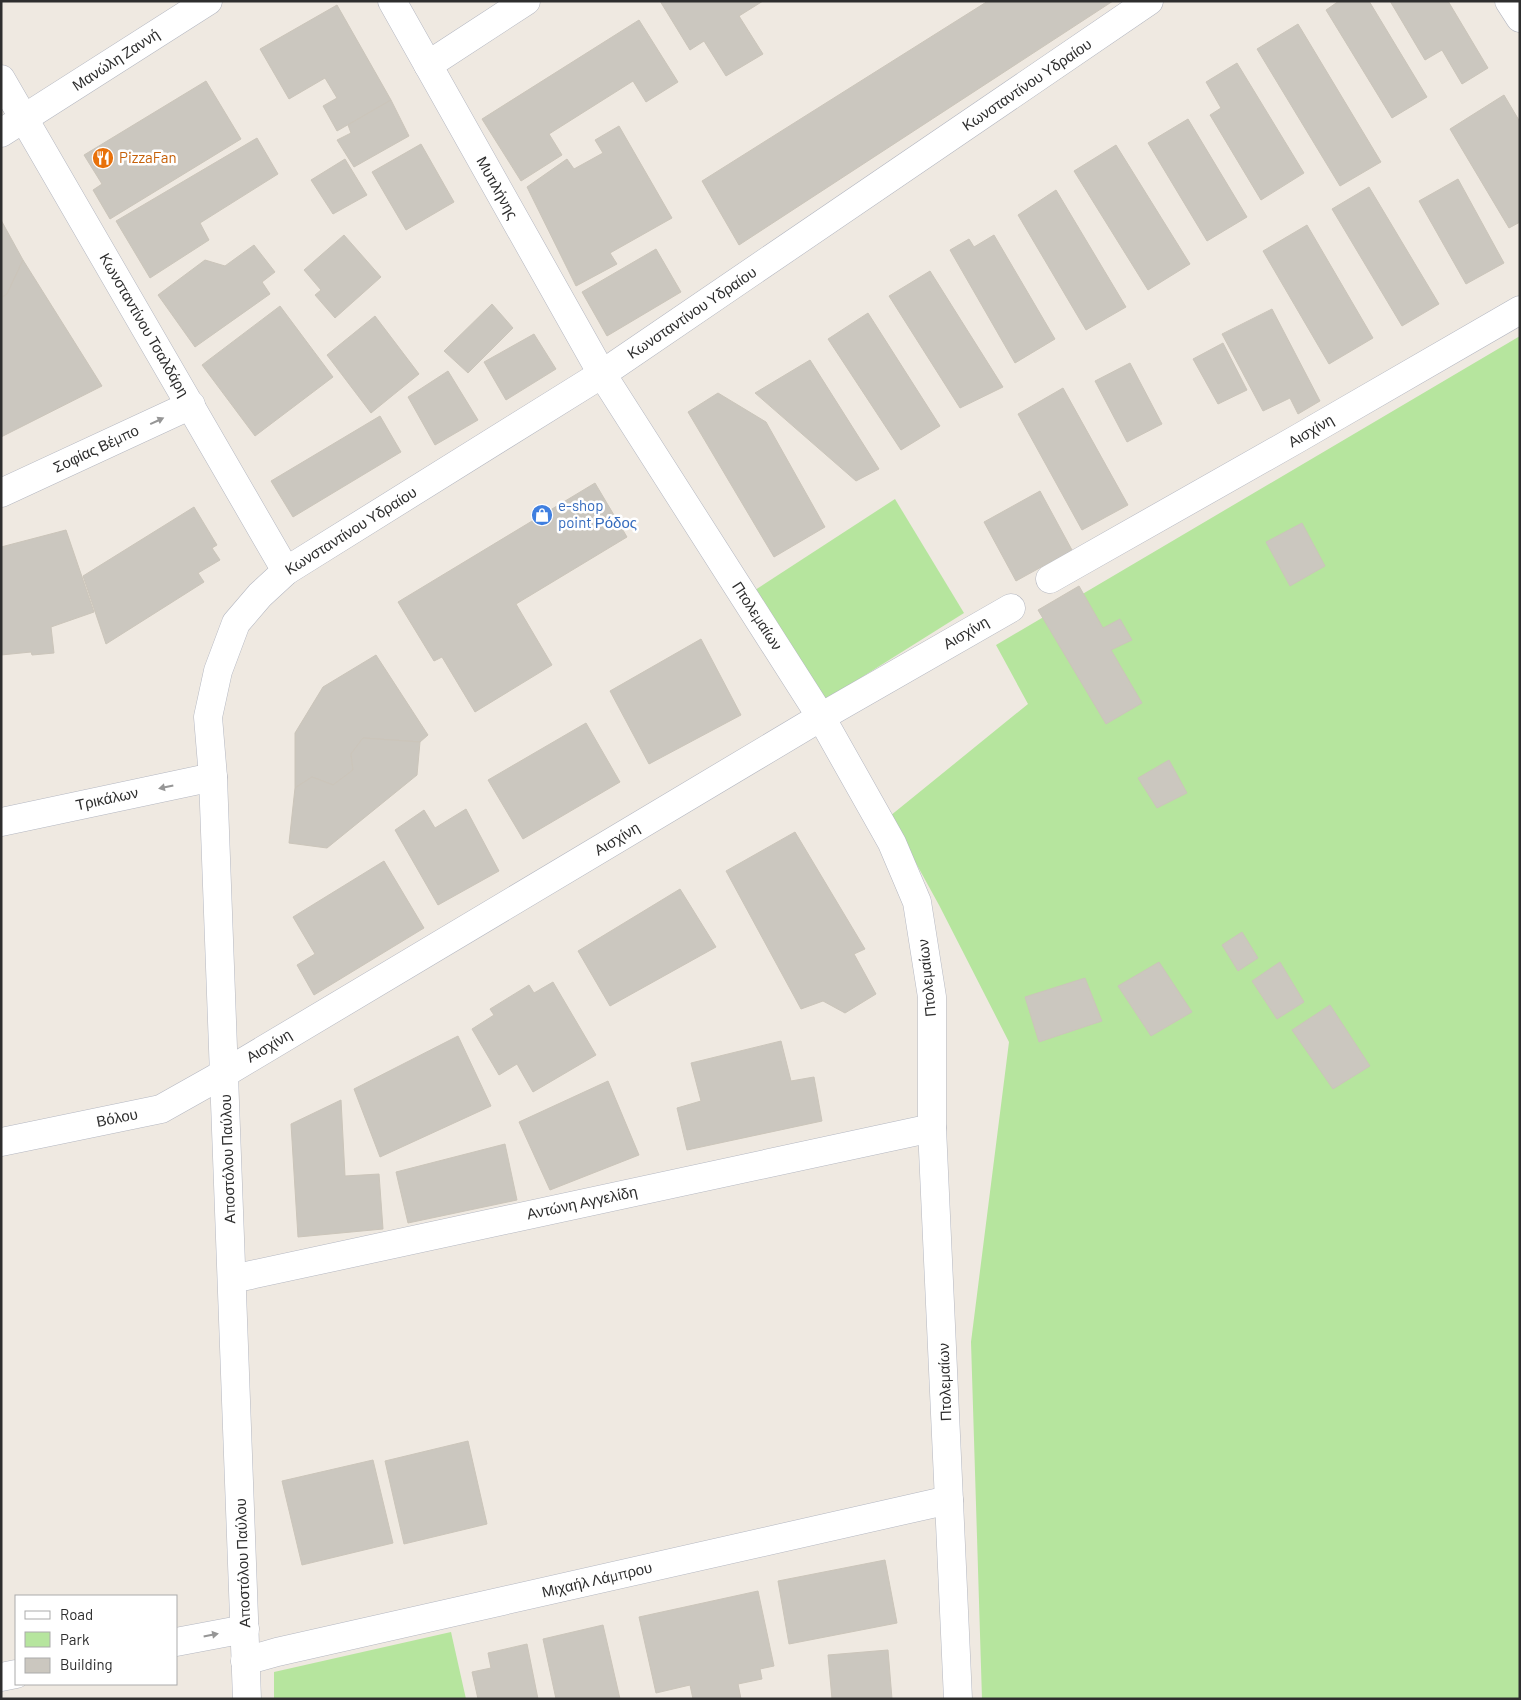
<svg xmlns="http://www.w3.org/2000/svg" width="1521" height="1700" font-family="Barlow,sans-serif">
<rect width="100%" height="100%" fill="#efe9e1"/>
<g fill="#b6e59e">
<polygon points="1520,336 1520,1699 982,1699 971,1342 1009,1042 939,905 890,816 1028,704 996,645"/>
<polygon points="895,499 964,613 819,704 752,592"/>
<polygon points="451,1632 466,1699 274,1699 274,1672"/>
</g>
<g fill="#cbc7bf" stroke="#cbc5ba">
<polygon points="660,1 763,1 739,16 763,54 726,76 704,41 690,50"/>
<polygon points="988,1 1113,1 739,245 702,181"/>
<polygon points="1339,1 1369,1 1427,97 1392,118 1326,10"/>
<polygon points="1390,1 1448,1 1488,68 1462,84 1442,50 1425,60"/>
<polygon points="337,5 391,100 337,131 323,106 337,98 325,78 289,99 260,49"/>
<polygon points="639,20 678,82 646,102 633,81 549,134 562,155 521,181 482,119"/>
<polygon points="1298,24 1381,162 1340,186 1257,49"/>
<polygon points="1237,63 1304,173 1261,200 1210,115 1221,108 1206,82"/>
<polygon points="206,81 241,139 110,219 93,190 102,184 84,155"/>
<polygon points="1504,95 1520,122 1520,222 1509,228 1450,129"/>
<polygon points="391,100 409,136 354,167 337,140 351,133 348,125"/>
<polygon points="1188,119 1247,217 1207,241 1148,143"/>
<polygon points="619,126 672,218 610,253 617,264 576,286 527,187 567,159 574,169 603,153 595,140"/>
<polygon points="257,138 278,174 200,223 209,240 150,278 116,221"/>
<polygon points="421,144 454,202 406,230 372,172"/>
<polygon points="1116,145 1190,264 1148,290 1074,171"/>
<polygon points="345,159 367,195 333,214 311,180"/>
<polygon points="1458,179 1504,263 1466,284 1419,201"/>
<polygon points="1369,187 1439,304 1402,326 1332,209"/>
<polygon points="1056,190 1126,307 1086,330 1018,215"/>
<polygon points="1,220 23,260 7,294 1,298"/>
<polygon points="1307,225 1373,338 1329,364 1263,251"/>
<polygon points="344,235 381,277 335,318 315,295 321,290 304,270"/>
<polygon points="994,235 1055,339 1015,363 950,250 969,239 974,247"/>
<polygon points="254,245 275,272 262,282 270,294 195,347 158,295 205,260 225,266"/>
<polygon points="656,249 681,292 607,336 582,292"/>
<polygon points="23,260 102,386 1,437 1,298 7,294"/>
<polygon points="930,271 1003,387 960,408 889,296"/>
<polygon points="492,304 513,328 468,373 444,351"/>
<polygon points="280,306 333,377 255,436 202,365"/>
<polygon points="1272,309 1320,401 1298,414 1290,398 1263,411 1222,334"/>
<polygon points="868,313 940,426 901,450 828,339"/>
<polygon points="375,316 419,374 371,413 327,355"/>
<polygon points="534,334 556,369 506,400 484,362"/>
<polygon points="1223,343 1247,390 1218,404 1193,359"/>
<polygon points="810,360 879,469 856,481 755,393"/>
<polygon points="1130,363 1162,424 1127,442 1095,381"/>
<polygon points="448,371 478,420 435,445 408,397"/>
<polygon points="1063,388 1128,505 1082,530 1018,414"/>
<polygon points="718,393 766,422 825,527 774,557 688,412"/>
<polygon points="380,416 401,452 293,517 271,481"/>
<polygon points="595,483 627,537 516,604 552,665 475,712 442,657 434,661 398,602"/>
<polygon points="1040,491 1072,550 1016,581 984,522"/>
<polygon points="194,507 217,545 212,548 220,560 198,573 204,582 106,644 83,576"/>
<polygon points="1302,523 1325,566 1290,586 1266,542"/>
<polygon points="66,530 94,612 51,627 54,653 32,655 31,652 1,655 1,547"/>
<polygon points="1079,586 1103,628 1120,619 1132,640 1111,650 1142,703 1106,724 1038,610"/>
<polygon points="701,639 741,715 649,764 610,691"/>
<polygon points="376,655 428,735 420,742 363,738 351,754 353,770 333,785 312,777 295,788 295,733 323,687"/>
<polygon points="586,723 620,782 523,839 488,780"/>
<polygon points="363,738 420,742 417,775 327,848 289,843 295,788 312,777 333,785 353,770 351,754"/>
<polygon points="1169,760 1187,793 1157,808 1138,778"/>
<polygon points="466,809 499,871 438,905 395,830 424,810 435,828"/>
<polygon points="795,832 865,949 854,954 876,994 845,1013 823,1001 801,1009 726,871"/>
<polygon points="384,861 424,928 314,995 297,965 315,954 293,917"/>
<polygon points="680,889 716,947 610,1006 578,951"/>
<polygon points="1242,932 1258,958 1238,971 1222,945"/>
<polygon points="1159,962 1192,1012 1151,1036 1118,986"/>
<polygon points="1280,962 1304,1002 1277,1019 1252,981"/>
<polygon points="1085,978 1102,1021 1039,1042 1025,997"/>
<polygon points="553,982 596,1055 533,1092 517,1064 499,1075 472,1029 494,1015 490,1009 529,985 534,993"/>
<polygon points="1330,1005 1370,1066 1333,1089 1292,1030"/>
<polygon points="458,1036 491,1106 380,1157 354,1089"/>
<polygon points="781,1041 791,1081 814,1077 822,1121 687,1150 677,1108 701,1101 691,1063"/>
<polygon points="608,1081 639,1155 550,1190 519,1122"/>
<polygon points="341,1100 345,1176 379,1174 383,1229 298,1237 291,1124"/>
<polygon points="505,1144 517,1200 408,1223 396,1172"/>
<polygon points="468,1441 487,1524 404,1544 385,1461"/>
<polygon points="373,1460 393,1543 302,1565 282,1481"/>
<polygon points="885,1560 897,1623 789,1644 778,1581"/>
<polygon points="758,1591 774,1666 760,1669 762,1679 738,1684 741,1699 693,1699 690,1685 656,1693 639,1617"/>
<polygon points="603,1625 620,1699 556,1699 543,1639"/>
<polygon points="527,1644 538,1699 478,1699 472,1672 491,1668 488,1653"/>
<polygon points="888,1650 892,1699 832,1699 828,1655"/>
</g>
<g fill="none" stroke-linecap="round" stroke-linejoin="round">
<g stroke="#b4b7c1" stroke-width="29">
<g id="minor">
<polyline points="392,1 602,374 821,717 892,843 917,902 932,997 932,1128 958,1699"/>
<polyline points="1509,1 1520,18"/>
<polyline points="428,65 526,1"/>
<polyline points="1,79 286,571"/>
<polyline points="1,133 208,1"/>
<polyline points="1,493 191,405"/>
<polyline points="1050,579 1297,439 1520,310"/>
<polyline points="1,822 213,777"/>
<polyline points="1,1142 161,1109 225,1073 821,717 1011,608"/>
<polyline points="232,1279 932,1128"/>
<polyline points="176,1642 245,1629"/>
<polyline points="245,1661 277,1652 949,1500"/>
<polyline points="1,1677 16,1674"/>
<polyline points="247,1699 213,777 208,717 218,671 236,623 260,595 286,571 602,374 1149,1"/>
</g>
</g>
<use href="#minor" stroke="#fff" stroke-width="28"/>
</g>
<defs><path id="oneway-solid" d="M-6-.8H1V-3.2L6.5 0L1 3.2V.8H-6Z" transform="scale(1.25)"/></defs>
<g fill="#969696">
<use href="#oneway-solid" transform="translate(157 421) rotate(-25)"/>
<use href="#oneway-solid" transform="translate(166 787) rotate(168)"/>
<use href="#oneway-solid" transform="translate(211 1635) rotate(-11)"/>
</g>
<defs>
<g id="restaurant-disc" transform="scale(1.125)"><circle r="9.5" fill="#e8710a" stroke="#fff"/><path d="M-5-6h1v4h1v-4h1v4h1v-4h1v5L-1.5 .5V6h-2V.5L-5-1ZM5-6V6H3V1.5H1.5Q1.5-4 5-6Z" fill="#fff"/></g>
<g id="shop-disc" transform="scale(1.125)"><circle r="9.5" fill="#3f7fe0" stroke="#fff"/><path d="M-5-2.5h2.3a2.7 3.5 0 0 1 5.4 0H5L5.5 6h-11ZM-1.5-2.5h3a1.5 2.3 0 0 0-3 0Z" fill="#fff"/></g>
</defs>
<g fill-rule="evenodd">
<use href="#restaurant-disc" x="103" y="158"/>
<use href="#shop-disc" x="542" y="515"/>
</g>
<g text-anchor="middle" stroke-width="5" stroke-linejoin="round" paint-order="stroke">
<g font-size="15" fill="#2e2e2e" stroke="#fff">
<text transform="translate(116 60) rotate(-33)" y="5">Μανώλη Ζαννή</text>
<text transform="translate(1027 85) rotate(-34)" y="5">Κωνσταντίνου Υδραίου</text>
<text transform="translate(497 188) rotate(61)" y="5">Μυτιλήνης</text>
<text transform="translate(692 313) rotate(-34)" y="5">Κωνσταντίνου Υδραίου</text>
<text transform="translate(144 325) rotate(60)" y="5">Κωνσταντίνου Τσαλδάρη</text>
<text transform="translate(1311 431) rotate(-30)" y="5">Αισχίνη</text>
<text transform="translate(96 449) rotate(-25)" y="5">Σοφίας Βέμπο</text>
<text transform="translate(351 531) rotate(-32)" y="5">Κωνσταντίνου Υδραίου</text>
<text transform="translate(757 616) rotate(57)" y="5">Πτολεμαίων</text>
<text transform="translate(966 633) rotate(-30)" y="5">Αισχίνη</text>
<text transform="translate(107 799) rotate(-12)" y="5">Τρικάλων</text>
<text transform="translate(617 839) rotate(-31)" y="5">Αισχίνη</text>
<text transform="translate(927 978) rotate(-96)" y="5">Πτολεμαίων</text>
<text transform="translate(269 1046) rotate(-31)" y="5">Αισχίνη</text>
<text transform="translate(117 1118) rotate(-11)" y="5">Βόλου</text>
<text transform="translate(228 1159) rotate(-92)" y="5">Αποστόλου Παύλου</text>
<text transform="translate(582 1203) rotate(-12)" y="5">Αντώνη Αγγελίδη</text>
<text transform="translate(945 1382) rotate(-92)" y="5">Πτολεμαίων</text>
<text transform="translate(243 1563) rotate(-92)" y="5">Αποστόλου Παύλου</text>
<text transform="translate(597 1580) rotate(-13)" y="5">Μιχαήλ Λάμπρου</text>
</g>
<g font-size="15" fill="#c56008" stroke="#fff" text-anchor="start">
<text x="119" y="163">PizzaFan</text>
</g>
<g font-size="15" fill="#366cbe" stroke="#fff" text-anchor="start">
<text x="558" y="511">e-shop<tspan x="558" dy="17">point Ρόδος</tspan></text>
</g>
</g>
<rect width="1521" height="1700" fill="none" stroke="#2e2e2e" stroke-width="5"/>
<rect x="15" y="1595" width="162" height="90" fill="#ffffff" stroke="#ababab"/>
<rect x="25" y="1611" width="25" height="8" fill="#ffffff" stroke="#ababab"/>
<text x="60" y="1620" font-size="15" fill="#2e2e2e">Road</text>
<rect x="25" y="1632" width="25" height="15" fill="#b6e59e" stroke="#ababab"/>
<text x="60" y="1645" font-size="15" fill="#2e2e2e">Park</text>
<rect x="25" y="1658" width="25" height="15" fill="#cbc7bf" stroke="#ababab"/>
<text x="60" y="1670" font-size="15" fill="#2e2e2e">Building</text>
</svg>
